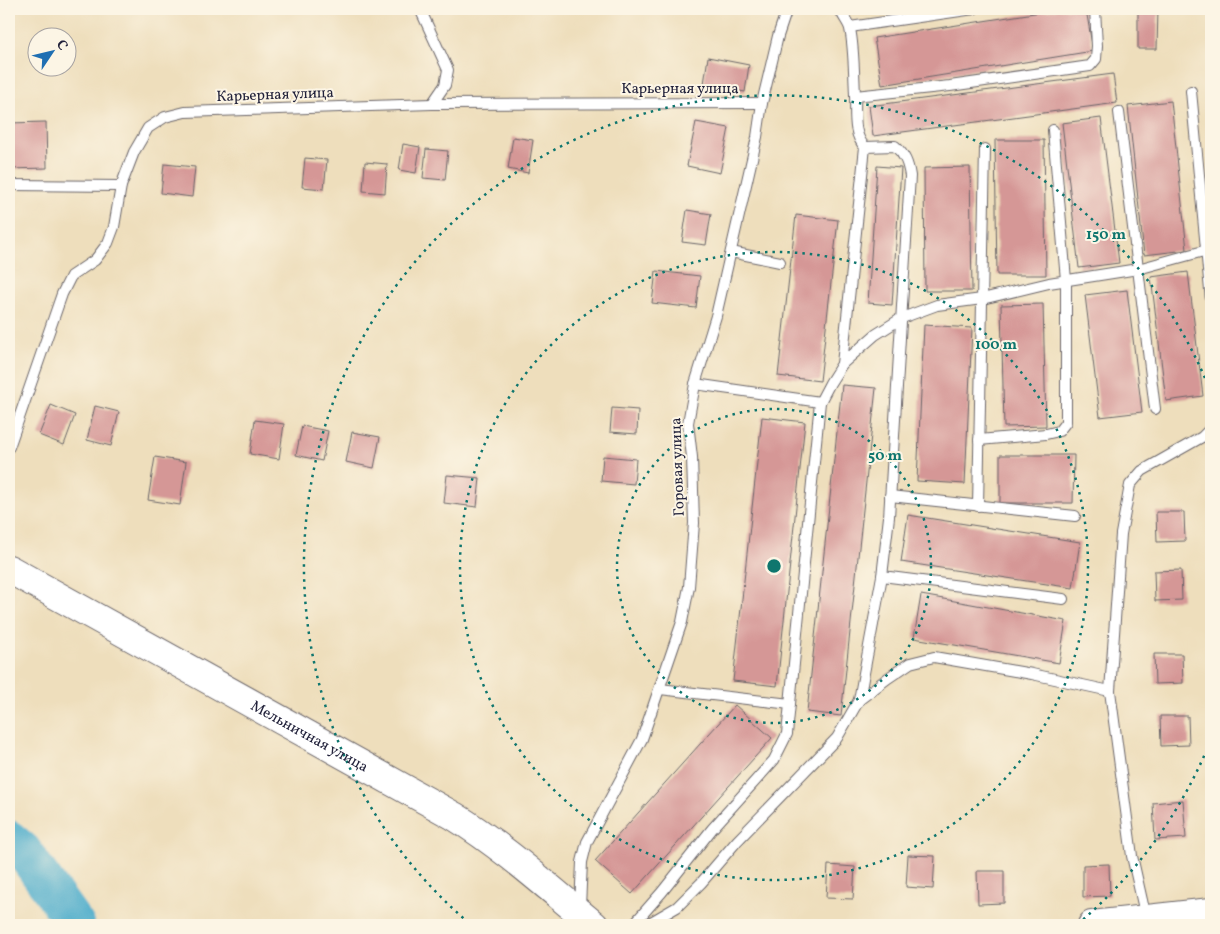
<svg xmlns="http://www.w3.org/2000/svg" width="1220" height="934" font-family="Vollkorn,serif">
<rect width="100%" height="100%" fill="#fcf5e5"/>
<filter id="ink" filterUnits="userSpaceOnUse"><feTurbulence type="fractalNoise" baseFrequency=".02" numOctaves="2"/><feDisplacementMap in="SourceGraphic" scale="10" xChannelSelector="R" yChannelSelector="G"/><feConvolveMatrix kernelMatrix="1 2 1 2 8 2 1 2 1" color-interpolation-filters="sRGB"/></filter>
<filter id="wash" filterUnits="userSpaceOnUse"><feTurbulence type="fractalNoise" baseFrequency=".0096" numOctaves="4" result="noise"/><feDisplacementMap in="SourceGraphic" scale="20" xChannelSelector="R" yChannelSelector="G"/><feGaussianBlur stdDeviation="1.12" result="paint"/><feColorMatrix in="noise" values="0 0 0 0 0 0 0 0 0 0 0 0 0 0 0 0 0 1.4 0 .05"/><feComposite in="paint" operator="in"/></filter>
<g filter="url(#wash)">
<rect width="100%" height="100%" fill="#eedebc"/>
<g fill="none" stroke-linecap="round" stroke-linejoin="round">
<polyline stroke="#4caccb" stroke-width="38" points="9,839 23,851 76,925"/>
</g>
<g id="blocks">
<g fill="#d59796">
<polygon points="1060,9 1086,9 1093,51 882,85 874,38"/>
<polygon points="1138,9 1158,9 1157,49 1138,49"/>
<polygon points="708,57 749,65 745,92 704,84"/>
<polygon points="1113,74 1117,103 873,136 869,106"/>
<polygon points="1171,101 1187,250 1144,255 1128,106"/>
<polygon points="1101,118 1119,263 1079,268 1062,123"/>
<polygon points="46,122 47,168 9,169 9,123"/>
<polygon points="696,122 729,128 720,173 687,166"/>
<polygon points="513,137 533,140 528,173 508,169"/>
<polygon points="995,140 1044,140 1046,275 997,275"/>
<polygon points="403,144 420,147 416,173 399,170"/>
<polygon points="426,149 448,151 445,180 423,178"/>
<polygon points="305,158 327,160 324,189 302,187"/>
<polygon points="365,162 387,164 385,193 363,191"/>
<polygon points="164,164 195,167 192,197 161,193"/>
<polygon points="877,166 901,168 892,305 868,303"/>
<polygon points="970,167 972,291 925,291 924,168"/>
<polygon points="687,210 711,214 706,245 682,242"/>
<polygon points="796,215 838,220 820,381 778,376"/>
<polygon points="656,271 700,276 696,308 652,303"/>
<polygon points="1188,272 1203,396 1166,401 1151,277"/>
<polygon points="1127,290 1142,412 1100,417 1085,295"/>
<polygon points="1043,304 1046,426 1004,427 1001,305"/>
<polygon points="924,325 972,328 965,484 917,481"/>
<polygon points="842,385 876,388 841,716 807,712"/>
<polygon points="51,405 75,415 64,445 39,435"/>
<polygon points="95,406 119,412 111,446 87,440"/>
<polygon points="612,408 638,410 637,434 610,432"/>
<polygon points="762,417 805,422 777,686 733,681"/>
<polygon points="255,420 284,424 279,459 250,454"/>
<polygon points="302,426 328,431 322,461 296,455"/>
<polygon points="352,432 380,437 374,468 346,462"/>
<polygon points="1000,455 1074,455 1073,503 1000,503"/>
<polygon points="603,456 636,459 634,484 601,481"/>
<polygon points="155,457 186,462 180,505 148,500"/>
<polygon points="447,475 480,478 477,507 444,503"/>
<polygon points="1156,512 1184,512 1185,541 1157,542"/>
<polygon points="908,515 1080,542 1073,588 901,562"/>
<polygon points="1181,570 1182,600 1155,601 1154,571"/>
<polygon points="921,595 1066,621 1059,663 914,638"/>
<polygon points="1154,654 1182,654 1183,683 1155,684"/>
<polygon points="735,705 772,738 632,894 595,861"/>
<polygon points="1160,716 1188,716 1189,745 1161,746"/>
<polygon points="1183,800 1186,838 1155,840 1153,803"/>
<polygon points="908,855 935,856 933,889 906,887"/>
<polygon points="1109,864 1110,896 1083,897 1083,865"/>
<polygon points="828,865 855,867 853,899 826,898"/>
<polygon points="977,871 1004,871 1004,903 978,904"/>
</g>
</g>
</g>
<g filter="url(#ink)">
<use href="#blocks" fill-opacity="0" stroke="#696468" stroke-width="1"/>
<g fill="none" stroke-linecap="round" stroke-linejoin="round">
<g stroke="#696468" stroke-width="12">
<g id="service">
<polyline points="420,9 448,70 445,85 432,104"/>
<polyline points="850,27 974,9"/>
<polyline points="1191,91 1211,301"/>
<polyline points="855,96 950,86 1090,66 1096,59 1097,46 1095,9"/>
<polyline points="1119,112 1155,409"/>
<polyline points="9,185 121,186"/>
<polyline points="731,252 780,262"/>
<polyline points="842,364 865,147"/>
<polyline points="695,384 820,402"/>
<polyline points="979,440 1046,434 1059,431 1066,422 1066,280 1053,130"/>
<polyline points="9,447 62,294 71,276 95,260 108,243 114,227 121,186 134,152 148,128 165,117 185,112 432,104 762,103"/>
<polyline points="890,496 1075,516"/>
<polyline points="978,506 985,149"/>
<polyline points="882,576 1063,599"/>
<polyline points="660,689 790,704"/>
<polyline points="859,700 888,678 910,663 934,657 1032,674 1110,691"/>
<polyline points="580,907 582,862 587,842 642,739 682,622 689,587 694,523 692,457 688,423 695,384 716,316 757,137 762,103 778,36 787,9"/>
<polyline points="1146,918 1132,856 1110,691 1121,534 1130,485 1142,471 1202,437 1211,428"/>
<polyline points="633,925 662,892 712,829 774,760 787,734 820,402 830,383 842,364 875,335 902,318 937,305 982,299 1049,283 1138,269 1211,249"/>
<path d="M646 925 677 907 701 883 737 841 837 738 859 700 882 576 889 517 910 176C908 163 905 155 895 146L865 147C852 134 856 112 855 95 854 76 854 47 850 29 849 23 842 16 840 9"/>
</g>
</g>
<g stroke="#696468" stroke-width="30">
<g id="secondary">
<path id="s1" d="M9 569 454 816C504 847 549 888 594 925"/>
<polyline points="1092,925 1211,912"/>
</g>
</g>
<use href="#service" stroke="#fff" stroke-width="10"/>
<use href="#secondary" stroke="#fff" stroke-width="28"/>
</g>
</g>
<g fill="none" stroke="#0f766e" stroke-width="2.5" stroke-dasharray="2.5 5">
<circle cx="774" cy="566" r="157"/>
<circle cx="774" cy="566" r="314"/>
<path d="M1210 742A470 470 0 0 1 1079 923M469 923A470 470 0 1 1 1210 390"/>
</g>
<g text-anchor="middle" stroke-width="4" stroke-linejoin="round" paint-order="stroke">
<g font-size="15" fill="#22223b" stroke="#fcf5e5">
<text x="680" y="93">Карьерная улица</text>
<text transform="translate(275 94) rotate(-2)" y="5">Карьерная улица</text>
<text transform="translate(677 467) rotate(-92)" y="5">Горовая улица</text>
<text dy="5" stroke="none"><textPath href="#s1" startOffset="344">Мельничная улица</textPath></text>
</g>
</g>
<circle cx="774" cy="566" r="8" fill="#0f766e" stroke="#fcf5e5" stroke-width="2.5"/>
<g font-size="15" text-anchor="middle" font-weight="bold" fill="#0f766e" stroke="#fcf5e5" stroke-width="4" stroke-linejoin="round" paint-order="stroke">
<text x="1106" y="239">150 m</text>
<text x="996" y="349">100 m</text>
<text x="885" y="460">50 m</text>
</g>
<rect width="1220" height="934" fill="none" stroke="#fcf5e5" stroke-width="30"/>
<g transform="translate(52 52) rotate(55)"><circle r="24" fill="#fcf5e5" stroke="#a5a1a1"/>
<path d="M0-4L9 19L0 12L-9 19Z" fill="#1f6fb2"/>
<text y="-8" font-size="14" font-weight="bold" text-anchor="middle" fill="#22223b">С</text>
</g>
</svg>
